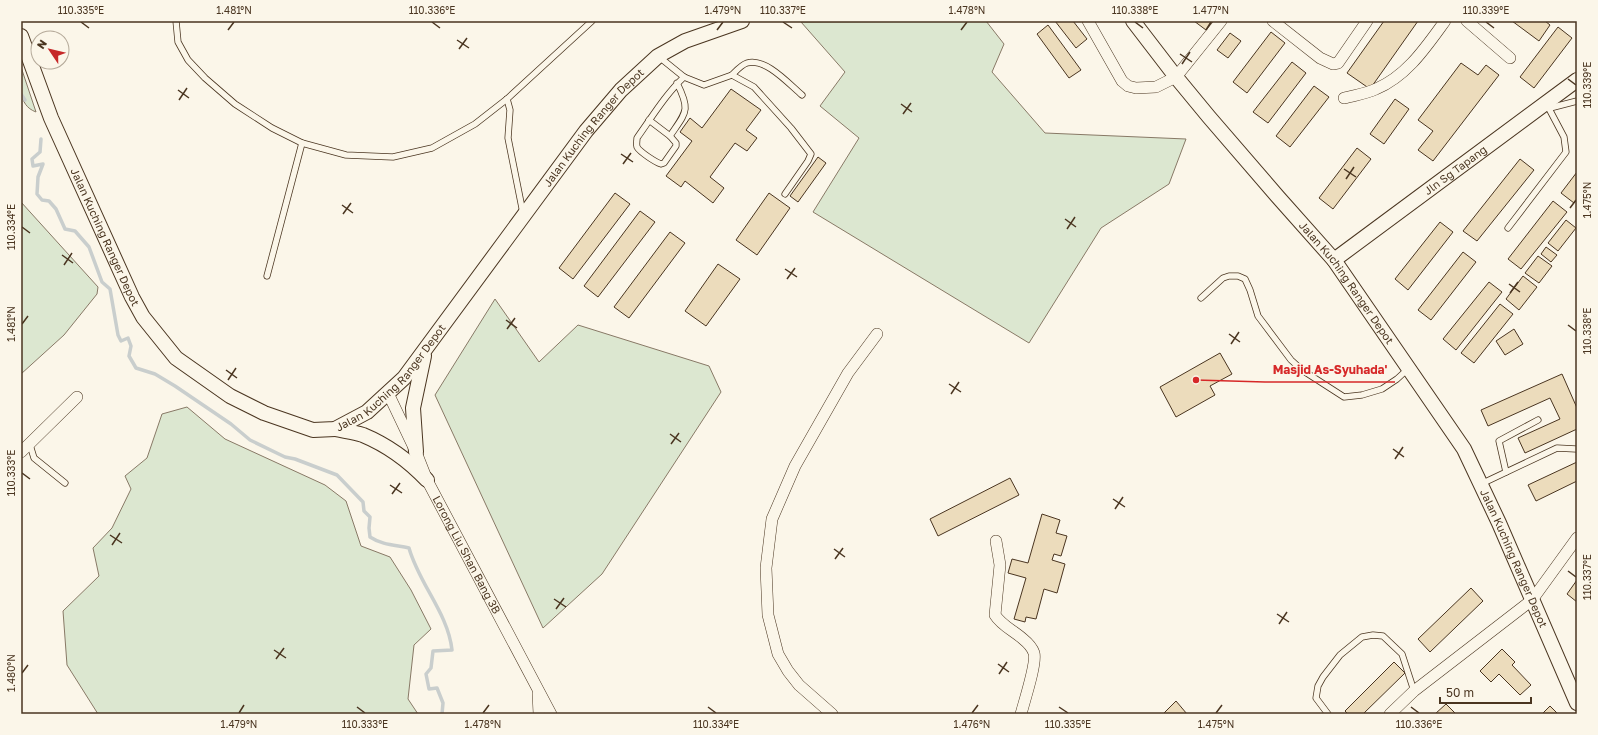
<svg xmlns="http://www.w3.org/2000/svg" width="1598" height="735" font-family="'Golos Text',sans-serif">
<rect width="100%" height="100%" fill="#fbf6e9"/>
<g fill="#dce7d0" stroke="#887966">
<polygon points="986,21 1004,44 992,72 1045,133 1186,139 1169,184 1101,228 1029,343 813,212 859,138 820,106 845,72 801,22"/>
<path d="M21 67 36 112C17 105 21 84 21 67Z"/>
<polygon points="21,202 98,287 97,294 64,335 21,374"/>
<polygon points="495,299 539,362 578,325 709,366 721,392 602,574 543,628 435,395"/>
<polygon points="187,407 225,439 325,485 346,501 361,546 390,557 411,590 431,629 414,645 408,699 418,714 98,714 67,665 63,611 99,576 93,548 112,528 131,489 125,476 147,458 162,414"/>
</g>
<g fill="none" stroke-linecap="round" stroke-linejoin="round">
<g stroke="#c9cecd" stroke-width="3.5">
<polyline points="21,94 25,100"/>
<path d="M41 139 40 152 32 159 33 166 43 164 38 177 37 194 42 200 49 201 56 209 65 229 75 231 89 247 102 282 110 289 118 335 121 341 128 338 131 346 129 356 136 368 155 374 175 386 231 424 250 440 285 457 295 459 337 475 363 502 364 511 370 517 369 528 370 537C382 545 395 545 409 548 419 584 448 613 452 650L433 651 431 668 426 674 429 689 437 688 443 703 442 714"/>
</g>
</g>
<g fill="#ecdcbc" stroke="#4a3520">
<polygon points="1055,21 1073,21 1087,39 1076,48"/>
<polygon points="1194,21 1213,21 1206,30"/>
<polygon points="1384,21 1418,21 1370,89 1347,73"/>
<polygon points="1512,21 1545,21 1550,25 1539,41"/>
<polygon points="1048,25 1081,70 1069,78 1037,34"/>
<polygon points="1558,27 1572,38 1534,88 1520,77"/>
<polygon points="1271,32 1285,43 1247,93 1233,82"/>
<polygon points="1230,33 1241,41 1228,58 1217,50"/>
<polygon points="1292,62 1306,73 1268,123 1253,112"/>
<polygon points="1461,63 1478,75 1486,65 1499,75 1433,161 1418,150 1433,131 1418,120"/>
<polygon points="1314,86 1329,97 1290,147 1276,136"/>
<polygon points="731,89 761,110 746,130 757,138 747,151 735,143 710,177 724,188 713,203 685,181 681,187 666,176 692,141 680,132 690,118 702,128"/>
<polygon points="1395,99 1409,109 1384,144 1370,134"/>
<polygon points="1357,148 1371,159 1333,209 1319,198"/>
<polygon points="818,157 826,163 798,202 790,196"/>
<polygon points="1520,159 1534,170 1477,241 1463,231"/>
<polygon points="1577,172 1577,200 1574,203 1561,193"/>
<polygon points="615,193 630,204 573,279 559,268"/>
<polygon points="769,193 790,208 757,255 736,240"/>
<polygon points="1553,201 1567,212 1521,269 1508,259"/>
<polygon points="640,211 655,222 598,297 584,286"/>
<polygon points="1566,220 1576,228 1558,251 1548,243"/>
<polygon points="1440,222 1453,232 1408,290 1395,279"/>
<polygon points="670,232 685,243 629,318 614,307"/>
<polygon points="1546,247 1557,255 1551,262 1541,254"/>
<polygon points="1463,252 1476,262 1431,320 1418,310"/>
<polygon points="1538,256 1552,266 1539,283 1525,273"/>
<polygon points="718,264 740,279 706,326 685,311"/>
<polygon points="1523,276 1537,287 1519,310 1506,299"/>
<polygon points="1489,282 1502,292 1456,350 1443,339"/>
<polygon points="1500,304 1513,314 1474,363 1461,353"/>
<polygon points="1514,329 1523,344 1505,355 1496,341"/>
<polygon points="1220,353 1232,374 1210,386 1215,395 1176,417 1160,387"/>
<polygon points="1562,374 1577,408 1577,429 1525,453 1518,438 1560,419 1550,398 1488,426 1481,410"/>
<polygon points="1577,462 1577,481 1536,501 1528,485"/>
<polygon points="1010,478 1019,495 938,536 930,519"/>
<polygon points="1042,514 1060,520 1056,533 1067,536 1061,556 1054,554 1052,560 1065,564 1057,593 1044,589 1036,619 1026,617 1025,622 1014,619 1026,578 1008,573 1012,559 1028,563"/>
<polygon points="1577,580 1577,602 1567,594"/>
<polygon points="1471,588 1483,601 1430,652 1418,639"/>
<polygon points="1502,649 1515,662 1512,665 1531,685 1520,695 1499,674 1491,682 1480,671"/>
<polygon points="1394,662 1405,673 1363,714 1348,714 1345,711"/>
<polygon points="1176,701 1187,714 1163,714"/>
<polygon points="1446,704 1456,714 1435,714"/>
<polygon points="1550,706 1558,714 1542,714"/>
</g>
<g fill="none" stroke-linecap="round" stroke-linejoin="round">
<g stroke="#4a3520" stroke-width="7">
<g id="service">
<polyline points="176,21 178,42 188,60 205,78 235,104 272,128 302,143 346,155 393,157 432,148 475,124 507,99 592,21"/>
<polyline points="658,56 684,77 704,85 732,75 754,87 791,128 811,154 808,161 785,194"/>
<path d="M732 75C736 71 741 65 747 63 765 57 789 84 802 95"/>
<path d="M677 83C691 111 686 112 670 136L676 143V146L664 163 661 164C655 162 640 152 637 147 636 144 637 141 637 138 652 117 665 95 684 77"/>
<polyline points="507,99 510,110 508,138 523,213"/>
<polyline points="1550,108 1577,101"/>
<polyline points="649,120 670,136"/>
<polyline points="1508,228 1566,152 1564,137 1546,103"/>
<polyline points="267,276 302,143"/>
<polyline points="1201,298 1223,278 1229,276 1238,276 1245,279 1250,290 1258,316 1291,360 1302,370 1344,397 1362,395 1382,389 1397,379 1409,368"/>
<polyline points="30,445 34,458 65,483"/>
<polyline points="1506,472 1499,441 1538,420"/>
<polyline points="1481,484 1557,448 1576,449"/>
<polyline points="1328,714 1316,698 1318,686 1323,677 1340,655 1362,637 1373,635 1383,636 1402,654 1414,691"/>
</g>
</g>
<g stroke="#4a3520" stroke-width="12">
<g id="minor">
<polyline points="1088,21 1122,81 1128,86 1136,88 1156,87 1176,77 1221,21"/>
<polyline points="1273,21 1320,58 1333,64 1338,63 1367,21"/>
<polyline points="1467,21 1510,58"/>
<path d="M1344 98C1355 95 1366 94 1376 89 1407 76 1426 47 1445 21"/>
<path id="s1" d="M388 393 416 452 427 480 551 714"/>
<polyline points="21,452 77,397"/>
<path d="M996 541 1000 565 995 615C1002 626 1013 630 1023 639 1028 643 1032 647 1034 653 1037 663 1024 702 1021 714"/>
<polyline points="538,693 539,714"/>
<polyline points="832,714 799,685 788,671 778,654 768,615 766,568 772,519 795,466 848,373 877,334"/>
<polyline points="1390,714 1414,691 1532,600 1577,538"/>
</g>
</g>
<g stroke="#4a3520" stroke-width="16">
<g id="tertiary">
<path id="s2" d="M1133 21 1176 77 1209 117 1278 197 1334 260 1464 449 1499 523 1577 703"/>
<path id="s3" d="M21 36 51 118 132 297 143 317 176 358 230 396 264 413 313 430 335 429 367 412 404 378 586 131 621 90 658 56 685 41 742 21"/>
<path id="s4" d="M1334 260 1577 80"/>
<path d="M335 429C344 431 354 432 363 435 387 445 409 461 427 480"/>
<polyline points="416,452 413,408 424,356"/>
</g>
</g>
<use href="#service" stroke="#fbf6e9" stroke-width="5.5"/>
<use href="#minor" stroke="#fbf6e9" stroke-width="11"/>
<use href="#tertiary" stroke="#fbf6e9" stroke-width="14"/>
</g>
<path fill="none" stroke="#4a3520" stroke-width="1.5" d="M81 22 89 28M432 22 440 28M783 22 792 28M1135 22 1143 28M1486 22 1494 28M228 30 234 22M717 30 723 22M961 30 967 22M1206 30 1211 22M457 40 469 48M459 49 467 38M1180 54 1192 62M1182 64 1190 52M1568 79 1576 85M178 90 189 98M179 100 187 88M901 104 912 112M903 114 911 103M621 154 633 162M623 164 631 153M1344 169 1356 177M1346 179 1354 167M342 205 353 213M1570 208 1576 200M343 214 351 203M1065 219 1076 227M22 227 30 233M1067 229 1075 217M62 255 73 263M64 265 72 253M785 269 797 277M787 279 795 268M1509 284 1520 292M1510 293 1518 282M506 320 517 328M22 324 28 316M1568 325 1576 331M507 329 515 318M1229 334 1240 342M1231 344 1239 332M226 370 237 378M228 380 236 368M949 384 961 392M951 394 959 382M670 434 681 442M671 444 679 433M1393 449 1404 457M1395 459 1403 447M22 473 30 479M390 485 402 493M392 494 400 483M1113 499 1125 507M1115 509 1123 497M110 535 122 543M112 545 120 533M834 549 845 557M835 559 843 548M1568 571 1576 577M554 599 566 607M556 609 564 598M1277 614 1289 622M1279 624 1287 612M274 650 286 658M276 659 284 648M998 664 1009 672M22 673 28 665M999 674 1007 662M357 707 365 713M708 707 716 713M1059 707 1068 713M1411 707 1419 713M239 713 244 705M483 713 489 705M972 713 978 705M1216 713 1222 705"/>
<g text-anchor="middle" stroke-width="3" stroke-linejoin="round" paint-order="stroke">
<g font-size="11" fill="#4a3520" stroke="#fbf6e9">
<text dy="4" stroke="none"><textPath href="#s3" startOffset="938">Jalan Kuching Ranger Depot</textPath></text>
<text dy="4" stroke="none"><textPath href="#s4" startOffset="151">Jln Sg Tapang</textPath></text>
<text dy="4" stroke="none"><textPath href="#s3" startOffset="218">Jalan Kuching Ranger Depot</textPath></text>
<text dy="4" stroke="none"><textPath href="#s2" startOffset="338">Jalan Kuching Ranger Depot</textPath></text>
<text dy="4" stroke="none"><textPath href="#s3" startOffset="614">Jalan Kuching Ranger Depot</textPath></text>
<text dy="4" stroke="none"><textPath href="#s1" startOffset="180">Lorong Liu Shan Bang 3B</textPath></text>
<text dy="4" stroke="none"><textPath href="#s2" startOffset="662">Jalan Kuching Ranger Depot</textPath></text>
</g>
</g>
<path fill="none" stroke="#d62828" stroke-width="1.5" d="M1196 380L1265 382H1395"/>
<circle fill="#d62828" stroke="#fbf6e9" stroke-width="1.5" cx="1196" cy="380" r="4"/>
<g font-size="12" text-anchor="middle" font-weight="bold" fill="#d62828" stroke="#fbf6e9" stroke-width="3" stroke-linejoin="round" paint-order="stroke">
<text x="1330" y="374">Masjid As-Syuhada'</text>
</g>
<rect width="1598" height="735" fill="none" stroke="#fbf6e9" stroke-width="44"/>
<g transform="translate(50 50) rotate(305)"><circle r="19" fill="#fbf6e9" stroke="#b4a999"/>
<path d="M0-3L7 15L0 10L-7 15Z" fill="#c62828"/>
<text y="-6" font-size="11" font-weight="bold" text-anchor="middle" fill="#4a3520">N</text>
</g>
<path d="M1440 697v6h91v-6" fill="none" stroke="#4a3520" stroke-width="2"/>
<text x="1446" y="697" font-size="12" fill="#4a3520" stroke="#fbf6e9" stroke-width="3" paint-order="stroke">50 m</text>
<rect x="22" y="22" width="1554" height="691" fill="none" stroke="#4a3520" stroke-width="1.5"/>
<g font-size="10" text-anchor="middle" fill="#4a3520">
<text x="81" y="14">110.335°E</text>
<text x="234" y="14">1.481°N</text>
<text x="432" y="14">110.336°E</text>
<text x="723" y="14">1.479°N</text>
<text x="783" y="14">110.337°E</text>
<text x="967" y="14">1.478°N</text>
<text x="1135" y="14">110.338°E</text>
<text x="1211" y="14">1.477°N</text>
<text x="1486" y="14">110.339°E</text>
<text transform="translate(1587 85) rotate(-90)" y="4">110.339°E</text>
<text transform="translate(1587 200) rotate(-90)" y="4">1.475°N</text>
<text transform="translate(11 227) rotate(-90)" y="4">110.334°E</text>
<text transform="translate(11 324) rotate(-90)" y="4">1.481°N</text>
<text transform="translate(1587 331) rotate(-90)" y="4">110.338°E</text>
<text transform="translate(11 473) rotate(-90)" y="4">110.333°E</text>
<text transform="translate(1587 577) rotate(-90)" y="4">110.337°E</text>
<text transform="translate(11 673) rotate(-90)" y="4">1.480°N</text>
<text x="239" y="728">1.479°N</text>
<text x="365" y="728">110.333°E</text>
<text x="483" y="728">1.478°N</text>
<text x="716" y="728">110.334°E</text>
<text x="972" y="728">1.476°N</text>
<text x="1068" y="728">110.335°E</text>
<text x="1216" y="728">1.475°N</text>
<text x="1419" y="728">110.336°E</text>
</g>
</svg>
